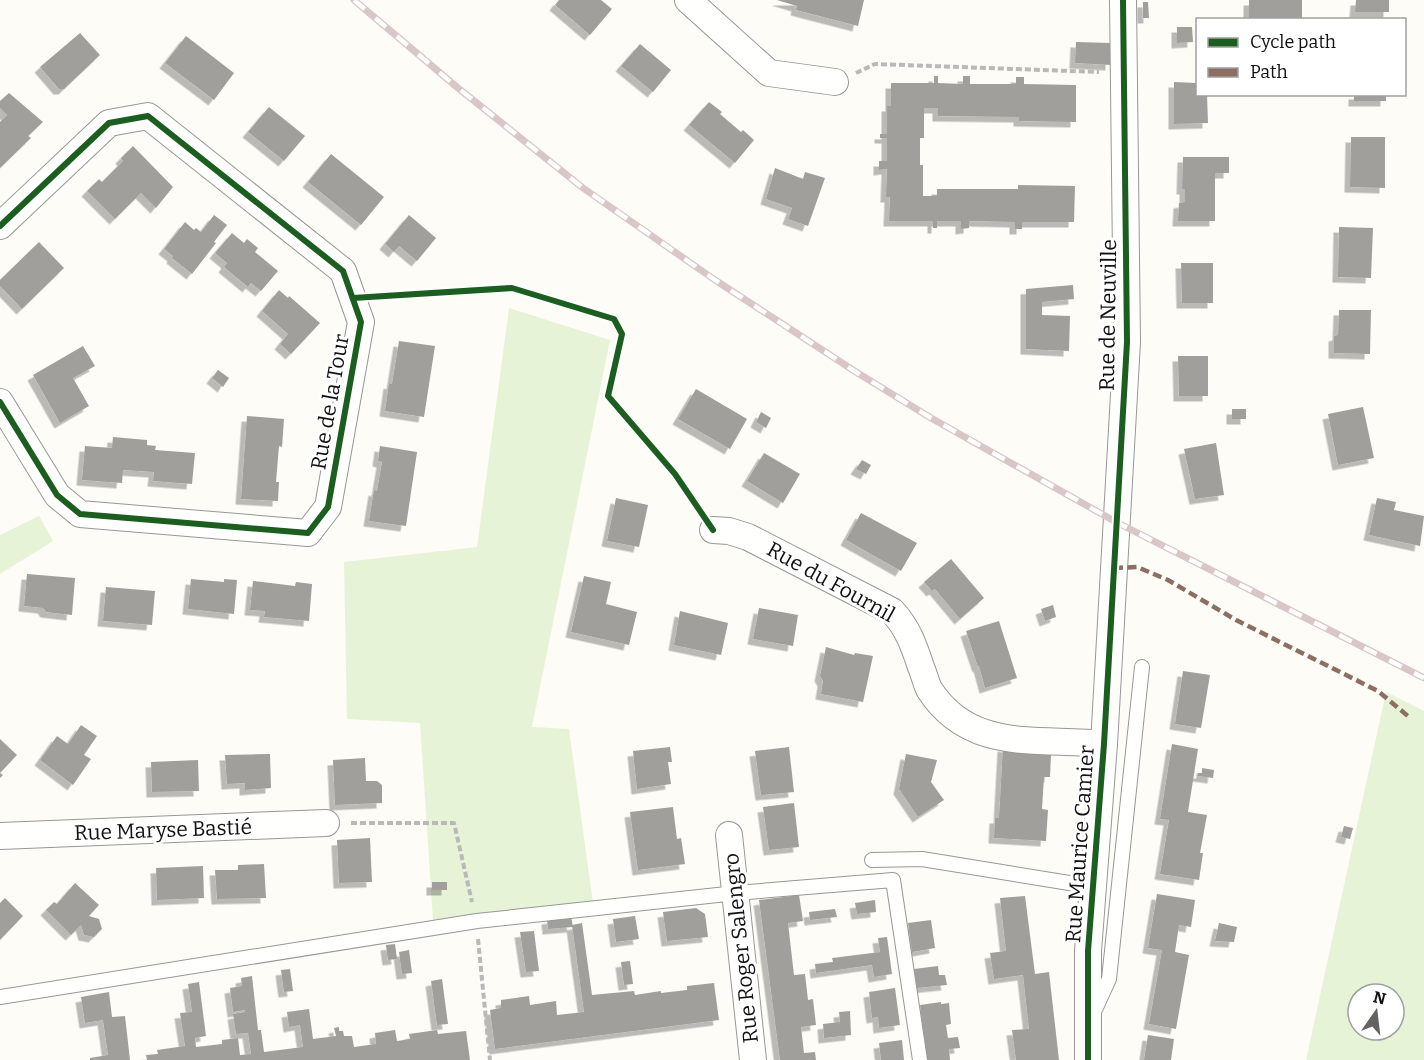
<svg xmlns="http://www.w3.org/2000/svg" width="1424" height="1060" font-family="Bitter,serif">
<defs>
<filter id="shadow"><feDropShadow dx="-5.5" dy="5.5" stdDeviation="0" flood-color="#0004"/></filter>
</defs>
<rect width="100%" height="100%" fill="#fdfcf7"/>
<g fill="#e7f3d7" fill-rule="evenodd">
<polygon points="509,308 610,340 532,727 569,729 593,903 433,920 420,723 347,719 344,562 477,547"/>
<polygon points="39,516 53,541 0,574 0,535"/>
<path d="M1386 692 1424 711V1060H1306ZM1358 994H1394V1030H1358Z"/>
</g>
<g fill="#a19f9c" filter="url(#shadow)">
<polygon points="559,0 601,0 612,9 590,35 555,5"/>
<polygon points="777,0 864,0 858,26 796,10 797,6"/>
<rect x="1249" y="0" width="53" height="20"/>
<polygon points="1356,0 1389,0 1389,12 1355,12"/>
<polygon points="1143,2 1148,2 1149,18 1143,18"/>
<polygon points="1177,27 1192,27 1193,42 1177,43"/>
<polygon points="80,33 100,55 64,89 59,89 40,67"/>
<polygon points="186,36 234,73 214,100 165,63"/>
<polygon points="1076,42 1111,43 1111,65 1075,63"/>
<polygon points="640,44 671,70 653,92 621,66"/>
<polygon points="934,76 938,76 938,83 963,84 963,76 970,76 970,84 1016,84 1016,77 1024,77 1024,84 1076,85 1076,122 1019,121 1019,117 938,116 938,108 924,108 924,138 920,138 920,165 923,165 923,196 937,196 937,189 1018,189 1018,185 1075,186 1074,222 1022,222 1022,229 1015,229 1015,222 969,221 969,228 961,229 961,221 937,221 937,228 933,228 933,221 889,221 890,197 886,197 887,169 879,170 879,161 887,161 887,138 880,138 880,134 887,134 887,106 891,106 891,83 934,83"/>
<polygon points="1174,82 1197,83 1197,94 1207,94 1208,123 1174,124"/>
<polygon points="9,93 43,122 28,136 31,138 0,168 0,122 7,115 0,108 0,101"/>
<rect x="1354" y="94" width="32" height="7"/>
<polygon points="709,102 722,112 720,114 741,132 743,130 754,140 735,163 689,125"/>
<polygon points="269,107 305,136 284,161 248,132"/>
<polygon points="1351,137 1385,137 1385,188 1350,187"/>
<polygon points="133,146 173,187 156,208 141,193 115,219 87,191 99,179 102,182 123,161 121,158"/>
<polygon points="331,154 384,197 361,225 308,182"/>
<polygon points="1183,157 1229,157 1229,173 1215,173 1215,221 1178,221 1179,203 1185,202 1185,189 1182,189"/>
<polygon points="775,168 803,179 805,172 825,178 808,226 788,219 792,208 766,199"/>
<polygon points="214,215 227,225 214,242 216,243 192,274 172,258 173,256 164,249 185,222 194,230 196,228 201,232"/>
<polygon points="409,215 436,238 417,261 399,246 394,252 385,244"/>
<polygon points="1339,227 1373,228 1371,278 1338,277"/>
<polygon points="232,233 244,243 247,239 258,248 255,252 278,271 261,291 251,283 248,287 224,267 227,263 215,253"/>
<polygon points="39,242 64,268 22,309 0,286 0,280"/>
<polygon points="1181,263 1213,263 1213,303 1182,303"/>
<polygon points="1073,285 1074,299 1042,302 1042,315 1070,316 1069,351 1026,349 1026,289"/>
<polygon points="279,290 288,298 289,296 320,323 291,354 280,344 288,334 262,311"/>
<polygon points="1339,310 1371,310 1370,354 1334,353 1334,336 1338,335"/>
<polygon points="399,341 435,346 424,417 385,411 389,383 392,384"/>
<polygon points="83,346 95,366 73,378 89,406 60,423 33,375"/>
<polygon points="1178,356 1208,356 1208,396 1179,396"/>
<polygon points="218,370 229,378 223,387 212,378"/>
<polygon points="696,389 747,419 730,449 678,419"/>
<polygon points="1363,407 1374,458 1338,465 1328,414"/>
<rect x="1232" y="409" width="14" height="10"/>
<polygon points="761,412 771,418 766,428 756,422"/>
<polygon points="247,416 284,419 282,447 279,446 276,482 279,482 278,501 241,499"/>
<polygon points="113,437 147,440 147,445 156,446 155,450 195,453 192,484 153,481 154,472 123,470 122,483 82,480 85,446 112,448"/>
<polygon points="1216,443 1224,495 1195,499 1184,449"/>
<polygon points="380,446 417,452 406,526 369,521 374,490 377,491 382,462 378,461"/>
<polygon points="764,453 800,474 783,503 747,481"/>
<polygon points="862,460 871,465 866,474 856,469"/>
<polygon points="616,498 648,505 639,547 607,541"/>
<polygon points="1377,498 1396,502 1394,510 1424,516 1420,546 1369,535"/>
<polygon points="861,513 917,543 901,571 846,540"/>
<polygon points="951,559 984,598 960,619 935,589 932,591 924,582"/>
<polygon points="27,574 75,578 72,615 46,612 43,608 24,606"/>
<polygon points="584,576 611,582 606,604 637,612 629,645 571,632"/>
<polygon points="191,579 224,582 224,579 237,580 234,614 188,609"/>
<polygon points="253,581 295,586 296,582 312,584 309,621 264,617 265,611 250,610"/>
<polygon points="106,587 155,591 152,625 103,621"/>
<polygon points="1053,605 1056,617 1045,621 1041,609"/>
<polygon points="759,608 798,615 793,646 753,639"/>
<polygon points="680,611 728,623 721,655 674,645"/>
<polygon points="999,621 1017,678 985,688 979,666 978,667 966,631"/>
<polygon points="826,647 854,655 855,653 873,656 863,702 821,694 823,681 820,676"/>
<polygon points="1183,671 1210,675 1201,728 1175,724"/>
<polygon points="81,725 97,736 84,755 91,759 73,785 40,760 57,736 68,744"/>
<polygon points="0,739 17,755 0,773 3,775 0,778"/>
<polygon points="1172,744 1198,749 1188,812 1207,815 1200,853 1203,853 1199,880 1160,874 1169,820 1160,819"/>
<polygon points="1003,746 1051,754 1050,777 1044,777 1042,809 1048,810 1046,841 994,838 995,818 999,818"/>
<polygon points="670,747 672,762 668,762 671,784 637,789 633,751"/>
<polygon points="789,747 794,792 761,795 755,751"/>
<polygon points="270,754 271,788 245,790 245,783 227,784 225,755"/>
<polygon points="906,754 937,760 931,782 944,800 918,817 899,789"/>
<polygon points="365,758 366,781 377,781 382,785 382,803 335,805 333,760"/>
<polygon points="198,760 199,791 152,792 151,762"/>
<polygon points="1202,768 1214,770 1213,778 1198,776 1198,773 1202,773"/>
<polygon points="794,803 799,847 769,850 763,807"/>
<polygon points="673,807 677,839 681,838 685,864 638,870 630,812"/>
<polygon points="1344,826 1353,828 1350,839 1341,837"/>
<polygon points="370,838 372,882 339,883 337,840"/>
<polygon points="264,864 266,898 217,899 215,870 238,870 238,865"/>
<polygon points="203,866 204,898 157,900 156,868"/>
<rect x="432" y="882" width="15" height="8"/>
<polygon points="75,883 99,905 89,916 99,919 102,929 94,937 84,935 81,925 71,935 46,910 54,902 57,904"/>
<polygon points="1157,894 1195,900 1191,927 1179,925 1175,952 1189,955 1176,1029 1149,1024 1162,950 1148,948"/>
<polygon points="799,895 803,921 788,923 794,975 805,974 808,1000 813,999 816,1025 801,1027 804,1053 815,1052 816,1060 780,1060 759,900"/>
<polygon points="1025,896 1035,974 1049,972 1059,1060 1016,1060 1012,1030 1029,1029 1023,975 994,979 990,953 1006,951 1000,898"/>
<polygon points="5,898 23,916 0,940 0,903"/>
<polygon points="875,900 876,912 857,914 855,903"/>
<polygon points="696,908 705,914 708,937 667,941 663,912"/>
<polygon points="835,909 837,917 810,920 809,912"/>
<polygon points="571,916 573,927 548,929 547,919"/>
<polygon points="635,916 639,939 616,942 613,919"/>
<polygon points="931,920 935,948 912,952 908,923"/>
<polygon points="582,923 592,995 634,991 635,995 661,991 661,993 687,990 687,986 714,983 719,1020 495,1049 490,1010 501,1008 501,1000 529,996 530,1005 556,1001 557,1015 584,1012 572,925"/>
<polygon points="1219,923 1237,927 1234,942 1215,941"/>
<polygon points="534,931 539,971 526,972 520,932"/>
<polygon points="887,937 892,974 874,977 872,965 816,973 815,964 833,962 832,958 880,952 878,938"/>
<polygon points="395,944 397,959 388,960 386,945"/>
<polygon points="409,950 412,973 402,974 399,952"/>
<polygon points="630,961 633,984 624,985 621,962"/>
<polygon points="938,966 939,975 945,975 947,985 917,988 914,969"/>
<polygon points="290,969 293,991 284,992 281,970"/>
<polygon points="252,976 258,1030 261,1030 264,1052 303,1047 300,1025 289,1027 287,1012 309,1009 313,1039 336,1036 334,1028 339,1027 339,1031 343,1031 344,1036 352,1036 354,1047 376,1044 375,1033 395,1030 397,1041 410,1039 409,1034 437,1030 438,1034 466,1031 470,1060 147,1060 146,1055 158,1054 157,1050 185,1046 180,1013 192,1012 188,984 199,982 206,1036 195,1038 196,1047 222,1044 222,1040 238,1038 240,1055 251,1054 248,1033 236,1034 233,1014 245,1012 245,1010 233,1012 230,988 242,986 241,978"/>
<polygon points="442,979 448,1024 437,1025 431,981"/>
<polygon points="895,988 900,1025 879,1028 878,1017 872,1018 869,992"/>
<polygon points="109,992 112,1017 125,1016 130,1060 90,1060 90,1058 108,1055 103,1020 85,1023 81,997"/>
<polygon points="941,1002 941,1004 949,1003 951,1024 946,1025 948,1038 958,1037 960,1048 949,1049 950,1060 927,1060 920,1005"/>
<polygon points="850,1011 851,1035 824,1038 823,1024 840,1022 839,1012"/>
<polygon points="1148,1035 1174,1039 1171,1060 1144,1060"/>
<polygon points="902,1040 904,1060 881,1060 879,1043"/>
</g>
<g fill="none" stroke-linecap="round" stroke-linejoin="round">
<g stroke="#979795" stroke-width="16">
<g id="lane">
<polyline points="872,860 922,859 1094,887"/>
<polyline points="0,997 477,921 736,893 893,880 920,1060"/>
<polyline points="1093,1014 1109,979 1142,667"/>
</g>
</g>
<g stroke="#979795" stroke-width="28">
<g id="street">
<polyline points="688,0 769,73 835,82"/>
<polyline points="0,226 109,123 148,116 343,271 361,322 328,507 308,533 80,514 57,495 0,402"/>
<path d="M713 530 729 531 748 537 892 611C908 628 914 646 921 667 924 674 926 683 929 689 970 754 1040 737 1104 744"/>
<polyline points="729,835 753,1060"/>
<polyline points="0,836 326,823"/>
<polyline points="1088,1060 1088,951 1104,744 1127,342 1123,0"/>
</g>
</g>
<g stroke="#b9b9b8" stroke-width="4" stroke-dasharray="6 3" stroke-linecap="butt">
<polyline points="856,73 875,64 1099,72"/>
<polyline points="378,297 512,288 614,319 622,334 608,396 675,474 700,511"/>
<polyline points="351,823 454,823 472,902"/>
<polyline points="478,939 490,1060"/>
</g>
<use href="#lane" stroke="#fffffe" stroke-width="14"/>
<use href="#street" stroke="#fffffe" stroke-width="26"/>
<g stroke="#d9c6c7" stroke-width="7">
<polyline id="rail" points="354,0 458,88 583,188 715,280 856,372 931,418 1116,522 1424,678"/>
</g>
<use href="#rail" stroke="#fff" stroke-width="4.5" stroke-dasharray="14" stroke-linecap="butt"/>
<polyline stroke="#8d6e63" stroke-width="4.5" stroke-dasharray="9 4.5" stroke-linecap="butt" points="1114,568 1137,567 1168,580 1236,620 1378,691 1409,717"/>
<g stroke="#fff" stroke-width="10">
<g id="cycleway">
<polyline points="0,226 109,123 148,116 343,271 361,322 328,507 308,533 80,514 57,495 0,402"/>
<polyline points="353,298 512,288 614,319 622,334 608,396 675,474 713,530"/>
<polyline points="1088,1060 1088,951 1104,744 1127,342 1123,0"/>
</g>
</g>
<use href="#cycleway" stroke="#1b5e20" stroke-width="6"/>
</g>
<g text-anchor="middle" stroke-width="6" stroke-linejoin="round" paint-order="stroke">
<g font-size="21" fill="#111" stroke="#fff">
<text transform="translate(1108 315) rotate(-89)" y="7">Rue de Neuville</text>
<text transform="translate(330 402) rotate(-80)" y="7">Rue de la Tour</text>
<text transform="translate(831 582) rotate(29)" y="7">Rue du Fournil</text>
<text transform="translate(163 830) rotate(-2)" y="7">Rue Maryse Bastié</text>
<text transform="translate(1080 844) rotate(-86)" y="7">Rue Maurice Camier</text>
<text transform="translate(741 948) rotate(-96)" y="7">Rue Roger Salengro</text>
</g>
</g>
<rect x="1196" y="18" width="210" height="78" fill="#ffffff" stroke="#a0a0a0" stroke-width="1.5"/>
<rect x="1208" y="38" width="30" height="9" fill="#1b5e20" stroke="#a0a0a0" stroke-width="1.5"/>
<text x="1250" y="48" font-size="18" fill="#111111">Cycle path</text>
<rect x="1208" y="68" width="30" height="9" fill="#8d6e63" stroke="#a0a0a0" stroke-width="1.5"/>
<text x="1250" y="78" font-size="18" fill="#111111">Path</text>
<g transform="translate(1376 1012) rotate(14)"><circle r="28" fill="#ffffff" stroke="#a0a0a0" stroke-width="1.5"/>
<path d="M0-4.5L10 22L0 15L-10 22Z" fill="#646362"/>
<text y="-9" font-size="16" font-weight="bold" text-anchor="middle" fill="#111111">N</text>
</g>
</svg>
